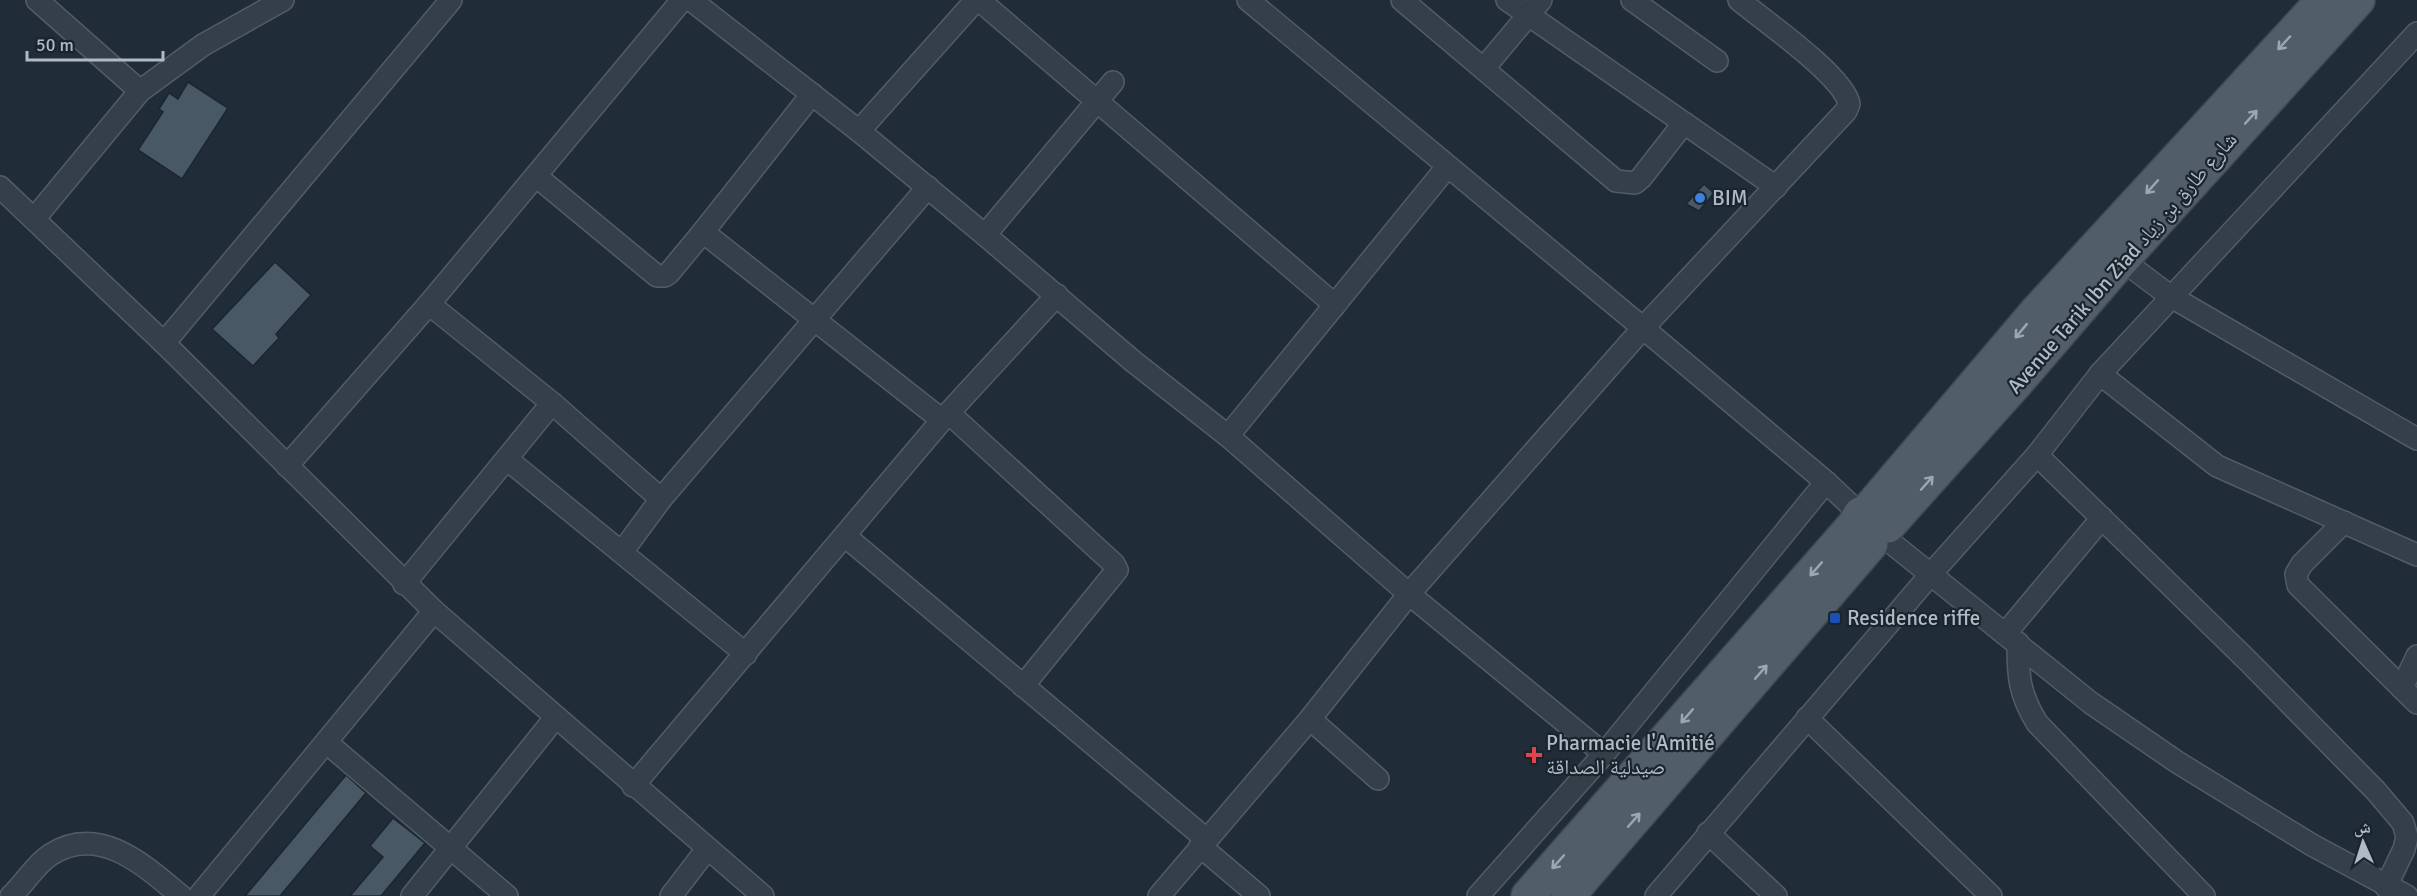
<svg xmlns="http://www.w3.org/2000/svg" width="2417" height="896" font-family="Signika,'Noto Naskh Arabic',sans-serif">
<rect width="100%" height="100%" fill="#202d38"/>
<g fill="#485864" stroke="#1b262f" stroke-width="1.5">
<polygon points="188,82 228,108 182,179 138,150 163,112 159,109 169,93 178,99"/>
<polygon points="1704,184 1714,193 1699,211 1686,204"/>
<polygon points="275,262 311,295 276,334 279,338 253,366 212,329"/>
<polygon points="346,775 366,793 280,896 245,896"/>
<polygon points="393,818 425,843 381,896 350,896 383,857 370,846"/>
</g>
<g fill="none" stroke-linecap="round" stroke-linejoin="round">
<g stroke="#515d66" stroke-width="24">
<g id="street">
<polyline points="37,0 140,91"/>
<polyline points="691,0 859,131 985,235 1134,362 1228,436 1409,594 1604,754"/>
<polyline points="979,0 1335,305"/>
<polyline points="1248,0 1643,328 1826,482 1860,514"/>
<polyline points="1402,0 1616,181 1635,183 1641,178 1684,123"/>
<polyline points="1507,0 1776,187"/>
<polyline points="1632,0 1717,61"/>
<polyline points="1484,68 1541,0"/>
<polyline points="859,131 976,0"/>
<polyline points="536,176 657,276 665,276 669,273 703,232 942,420"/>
<polyline points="0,187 164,343 434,611 763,896"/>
<polyline points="34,219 140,91 203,45 283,0"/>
<polyline points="703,232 812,94"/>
<polyline points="985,235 1113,82"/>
<polyline points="2122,260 2170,296 2417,439"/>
<polyline points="429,304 552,403 661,499"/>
<polyline points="164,343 451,0"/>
<polyline points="2100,374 2217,466 2417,555"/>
<polyline points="950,414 1114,564 1117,570 1023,686"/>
<polyline points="1228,436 1447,167"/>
<polyline points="2037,455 2249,662 2376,791 2403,823 2407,837 2404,849 2386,887"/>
<polyline points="508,460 746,654"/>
<polyline points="287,466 429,304 682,0"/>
<polyline points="2344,522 2302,564 2296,574 2298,585 2417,703"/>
<polyline points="845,536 1206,839"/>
<polyline points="1884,537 2091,703 2177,762 2312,845 2407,896"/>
<polyline points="622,552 661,499 928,187"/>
<polyline points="404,584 552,403"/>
<polyline points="2005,634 2102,518"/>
<path d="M2018 643C2018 677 2019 693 2037 723L2204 896"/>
<polyline points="2402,688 2417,656"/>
<polyline points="1807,718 1991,896"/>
<polyline points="1310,719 1378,779"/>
<polyline points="327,743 507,896"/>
<polyline points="633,786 942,420 1057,295"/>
<polyline points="1708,833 1776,896"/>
<polyline points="1200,846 1259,896"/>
<path d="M11 896C24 884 35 865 50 855 99 823 144 865 181 896"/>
<polyline points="199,896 434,611"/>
<polyline points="412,896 555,718"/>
<polyline points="671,896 707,849"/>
<path d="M1159 896 1310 719 1409 594 1643 328 1846 111 1849 104C1844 76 1763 20 1739 0"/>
<polyline points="1478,896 1604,754 1826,482"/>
<polyline points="1656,896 1931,574 2037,455 2100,374 2417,33"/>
</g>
</g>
<g stroke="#3d4852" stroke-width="36">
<g id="primary">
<polyline points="1888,526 2018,381 2122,260 2358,0"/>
<polyline points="1528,896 1854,525 1860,514 1868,510 2037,311 2323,0"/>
<polyline points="1568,896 1871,544"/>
</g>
</g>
<use href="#street" stroke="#343f49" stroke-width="21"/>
<use href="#primary" stroke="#515e69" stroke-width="33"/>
</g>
<defs><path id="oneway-shaft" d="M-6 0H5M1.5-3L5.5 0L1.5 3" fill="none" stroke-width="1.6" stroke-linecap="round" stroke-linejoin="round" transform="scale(1.5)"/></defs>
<g stroke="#9ba8b3">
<use href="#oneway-shaft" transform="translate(2284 43) rotate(133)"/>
<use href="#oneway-shaft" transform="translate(2251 117) rotate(-48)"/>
<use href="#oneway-shaft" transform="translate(2152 187) rotate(132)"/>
<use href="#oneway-shaft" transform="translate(2021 331) rotate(130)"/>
<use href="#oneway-shaft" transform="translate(1927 483) rotate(-48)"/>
<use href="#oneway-shaft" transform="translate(1816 569) rotate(131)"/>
<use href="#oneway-shaft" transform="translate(1761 672) rotate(-49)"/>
<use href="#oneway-shaft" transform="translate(1687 716) rotate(131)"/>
<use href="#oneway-shaft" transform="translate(1634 820) rotate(-49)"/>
<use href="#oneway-shaft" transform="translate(1558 862) rotate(132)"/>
</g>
<circle fill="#3f7fe0" stroke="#19242d" stroke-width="2" cx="1700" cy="198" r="6"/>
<rect fill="#1a4fb4" stroke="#19242d" stroke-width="2" x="1829" y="612" width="12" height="12" rx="3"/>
<path fill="#e0444e" stroke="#19242d" stroke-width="2" d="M1531 746h6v6h6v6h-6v6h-6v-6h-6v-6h6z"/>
<g text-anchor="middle" stroke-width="4.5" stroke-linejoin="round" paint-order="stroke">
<g font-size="21" fill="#aebac5" stroke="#19242d" text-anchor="start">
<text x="1712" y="205">BIM</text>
<text x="1847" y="625">Residence riffe</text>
<text x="1546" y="750">Pharmacie l'Amitié<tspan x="1546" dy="24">صيدلية الصداقة</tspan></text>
</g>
<g font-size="21" fill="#aebac5" stroke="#19242d">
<text transform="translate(2122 263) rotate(-49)" y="7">Avenue Tarik Ibn Ziad شارع طارق بن زياد</text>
</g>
</g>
<g transform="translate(2363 842) rotate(357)" stroke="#19242d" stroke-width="4.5" paint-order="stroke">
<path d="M0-4.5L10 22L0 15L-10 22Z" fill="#aebac5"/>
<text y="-9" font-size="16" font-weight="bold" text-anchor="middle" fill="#aebac5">ش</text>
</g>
<path d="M27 51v9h136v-9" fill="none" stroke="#aebac5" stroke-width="3"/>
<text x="36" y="51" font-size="18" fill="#aebac5" stroke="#19242d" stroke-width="4.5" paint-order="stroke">50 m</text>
</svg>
